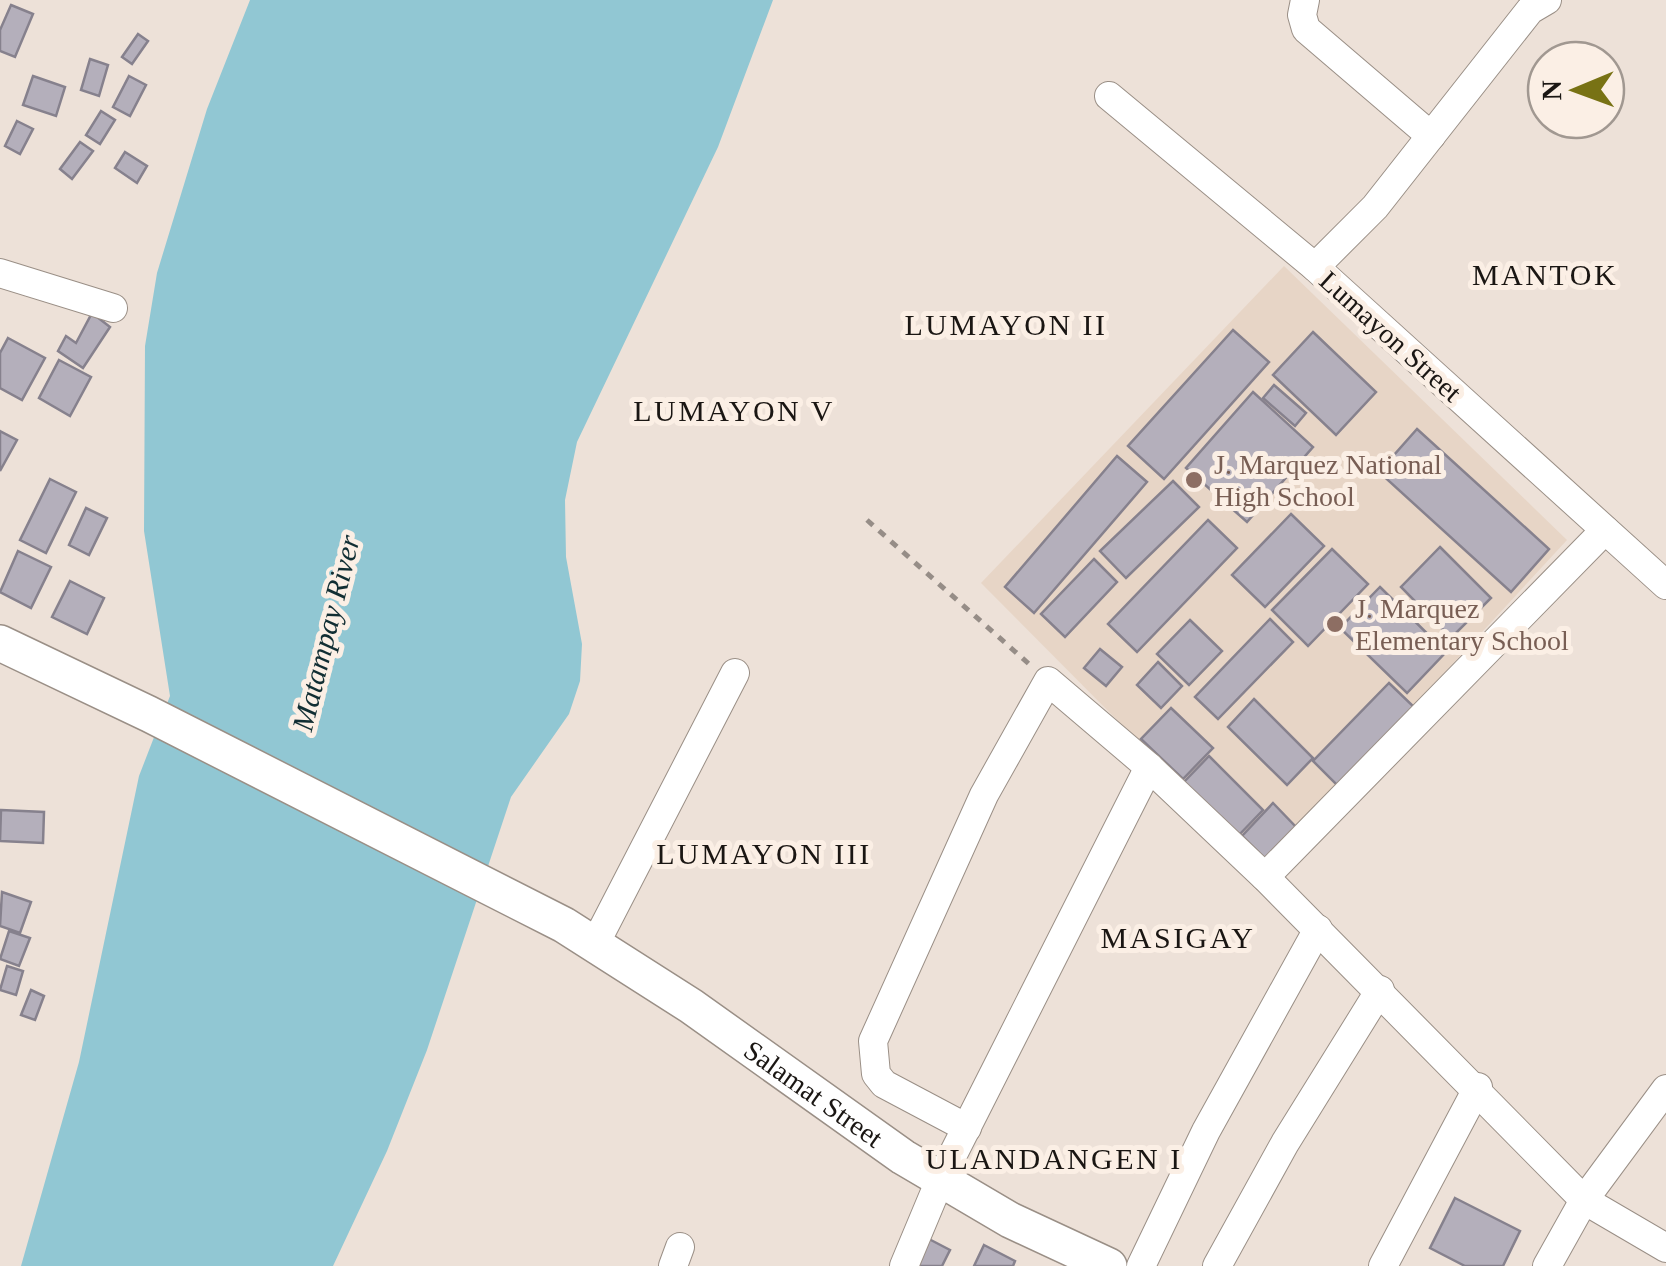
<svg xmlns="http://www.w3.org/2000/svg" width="1666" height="1266" font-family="Georgia,serif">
<rect width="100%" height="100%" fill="#ede1d8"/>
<polygon fill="#e7d5c6" points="1284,266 1567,540 1264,868 981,583"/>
<polygon fill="#91c7d3" points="250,0 773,0 718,147 577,442 565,500 566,557 582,644 580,681 569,714 511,797 427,1050 387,1151 333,1266 21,1266 79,1062 139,776 170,696 144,531 145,346 157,273 207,109"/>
<g fill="#b4afbb" stroke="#86818d" stroke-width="2.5">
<polygon points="11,5 33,14 15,57 0,51 0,30"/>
<polygon points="138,34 148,41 132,64 122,57"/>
<polygon points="90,59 108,65 99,96 81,90"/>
<polygon points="33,76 65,87 56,116 23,105"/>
<polygon points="129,76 146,85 130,116 113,107"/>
<polygon points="101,111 115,120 100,144 86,135"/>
<polygon points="17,121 33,129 20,154 5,146"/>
<polygon points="80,142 93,151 72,179 60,169"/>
<polygon points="125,152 147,166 137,183 115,168"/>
<polygon points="92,313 110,327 83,368 58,351 66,336 76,343"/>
<polygon points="1233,330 1269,362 1164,479 1128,446"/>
<polygon points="1313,332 1376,392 1336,435 1273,375"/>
<polygon points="8,338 45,358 22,400 0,388 0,353"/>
<polygon points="59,360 91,377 70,416 39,398"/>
<polygon points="1274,385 1306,413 1295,426 1263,398"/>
<polygon points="1253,392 1313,447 1247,522 1186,468"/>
<polygon points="1417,429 1549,549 1511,592 1379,472"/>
<polygon points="0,431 17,440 0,471"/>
<polygon points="1117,456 1147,482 1034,613 1005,587"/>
<polygon points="50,479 76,492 46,553 20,540"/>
<polygon points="1173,481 1199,507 1126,578 1100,551"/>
<polygon points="86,508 107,518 89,555 69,545"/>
<polygon points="1291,514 1324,546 1265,607 1232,575"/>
<polygon points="1208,520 1237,548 1137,652 1108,624"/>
<polygon points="1440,547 1491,598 1451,638 1401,587"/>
<polygon points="1332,549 1368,584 1308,646 1272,610"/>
<polygon points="18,551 51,567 31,608 0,592"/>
<polygon points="1094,559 1117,582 1065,637 1041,614"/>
<polygon points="70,581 104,598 87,634 52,617"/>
<polygon points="1380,587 1446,652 1407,693 1340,628"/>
<polygon points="1270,619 1293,642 1218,719 1195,697"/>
<polygon points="1190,620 1222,651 1189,685 1157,654"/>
<polygon points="1100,649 1122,667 1106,686 1084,668"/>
<polygon points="1158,662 1182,686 1161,708 1137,685"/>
<polygon points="1389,683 1415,708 1339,787 1313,761"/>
<polygon points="1254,699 1313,758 1287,785 1228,727"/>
<polygon points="1171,708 1213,748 1183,779 1141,739"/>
<polygon points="1209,756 1263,810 1238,836 1183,783"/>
<polygon points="1273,803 1296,827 1265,859 1242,836"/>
<polygon points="1,810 44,812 43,843 0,841"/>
<polygon points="2,892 31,902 20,933 0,926"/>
<polygon points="9,931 30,938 19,966 0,959"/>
<polygon points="7,966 23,971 16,995 0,990"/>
<polygon points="31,990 44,996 35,1020 21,1015"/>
<polygon points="1455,1198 1520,1231 1503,1266 1465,1266 1430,1248"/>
<polygon points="927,1238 950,1250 942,1266 916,1266"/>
<polygon points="984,1245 1015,1261 1013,1266 974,1266"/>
</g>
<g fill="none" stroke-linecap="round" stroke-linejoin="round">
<g stroke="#9a8f86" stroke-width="30">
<g id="minor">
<polyline points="1305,0 1302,15 1306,29 1431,136"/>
<polyline points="1109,96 1315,267 1666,585"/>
<polyline points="1315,267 1375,207 1530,10 1547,0"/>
<polyline points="0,273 113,308"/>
<polyline points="1265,877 1605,530"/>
<polyline points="595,944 735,673"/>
<polyline points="967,1128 884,1084 876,1074 873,1041 984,795 1048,681 1149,767 1265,877 1584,1200 1666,1248"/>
<polyline points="673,1266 680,1247"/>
<polyline points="904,1266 940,1180 1149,767"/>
<polyline points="1141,1266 1206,1131 1318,929"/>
<polyline points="1217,1266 1285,1143 1380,990"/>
<polyline points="1383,1266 1478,1087"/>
<polyline points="1547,1266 1584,1200 1666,1089"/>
</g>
</g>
<g stroke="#9a8f86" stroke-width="38">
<g id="major">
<path id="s1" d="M0 643 149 714 564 925 691 1006 903 1157 1010 1220 1109 1266"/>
</g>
</g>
<polyline stroke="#968d87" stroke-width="5" stroke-dasharray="8 8" stroke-linecap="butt" points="867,520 1029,664"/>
<use href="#minor" stroke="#fff" stroke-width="28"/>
<use href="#major" stroke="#fff" stroke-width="35"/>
</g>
<g fill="#8d6e63" stroke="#fbefe5" stroke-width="4">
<circle cx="1194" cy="480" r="10"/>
<circle cx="1335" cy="624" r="10"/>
</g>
<g text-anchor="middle" stroke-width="10" stroke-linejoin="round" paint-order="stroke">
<g font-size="28" fill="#1a1613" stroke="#fbefe5">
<text transform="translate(1391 336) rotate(42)" y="10">Lumayon Street</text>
<text dy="10" stroke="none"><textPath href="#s1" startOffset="932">Salamat Street</textPath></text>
</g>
<g font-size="28" fill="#785e54" stroke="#fbefe5" text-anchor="start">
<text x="1214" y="474">J. Marquez National<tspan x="1214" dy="32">High School</tspan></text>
<text x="1355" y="618">J. Marquez<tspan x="1355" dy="32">Elementary School</tspan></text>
</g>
<g font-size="30" letter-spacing="2.5" fill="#1a1613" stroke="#fbefe5">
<text x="1545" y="285">MANTOK</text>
<text x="1006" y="335">LUMAYON II</text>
<text x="734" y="421">LUMAYON V</text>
<text x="764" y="864">LUMAYON III</text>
<text x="1178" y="948">MASIGAY</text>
<text x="1054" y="1169">ULANDANGEN I</text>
</g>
<g font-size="30" font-style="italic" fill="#112e33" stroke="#fbefe5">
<text transform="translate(326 633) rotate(-76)" y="10">Matampay River</text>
</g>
</g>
<g transform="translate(1576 90) rotate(269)"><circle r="48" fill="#fbefe5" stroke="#a19891" stroke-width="2.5"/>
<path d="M0-8L18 38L0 25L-18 38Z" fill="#787214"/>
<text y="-15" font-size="28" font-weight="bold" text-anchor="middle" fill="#1a1613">N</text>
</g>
</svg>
